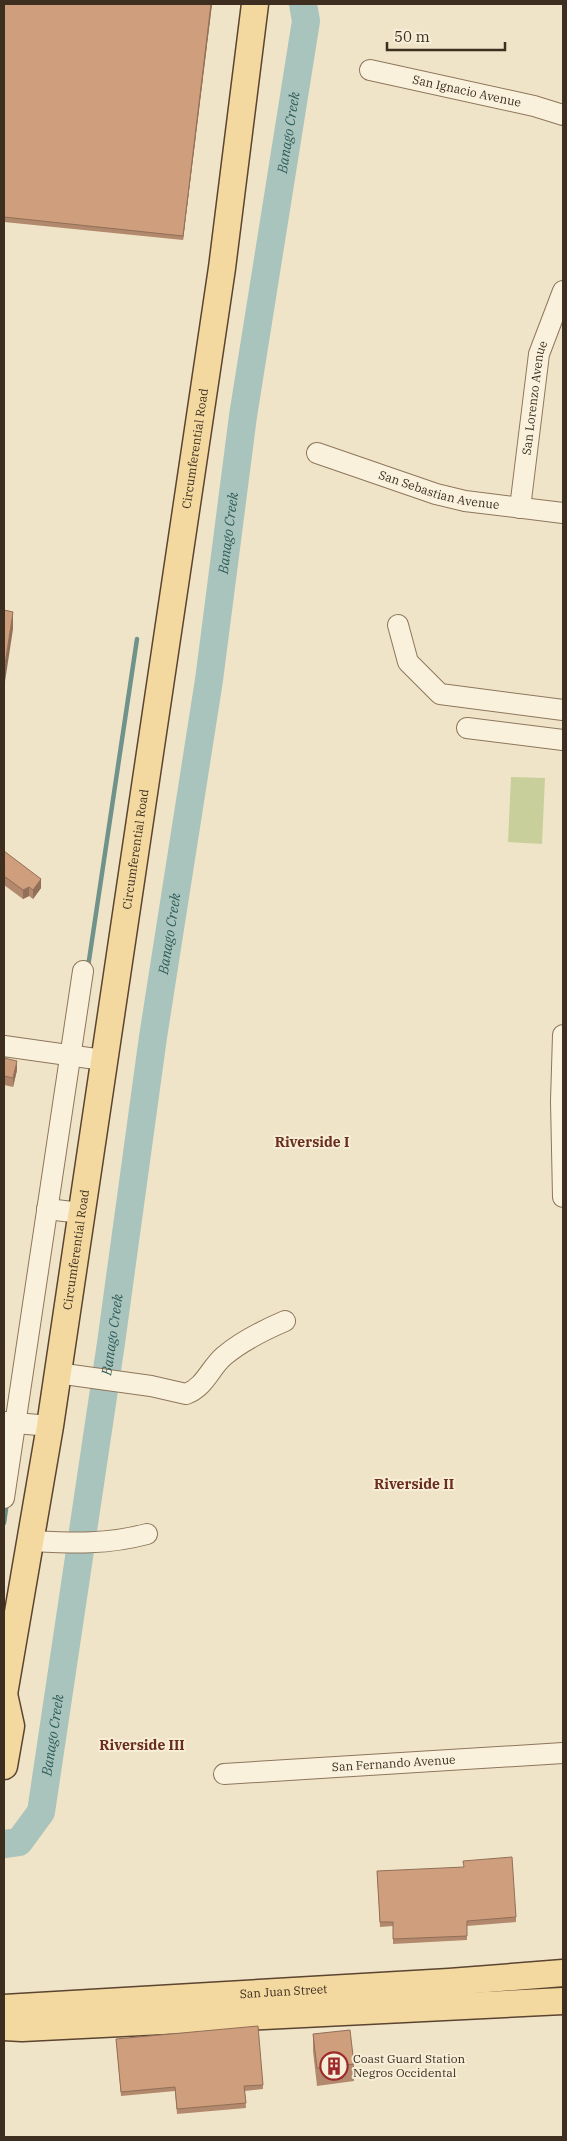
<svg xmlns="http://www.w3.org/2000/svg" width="567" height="2141" font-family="'IBM Plex Serif',serif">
<rect width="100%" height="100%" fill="#f0e4c8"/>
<polygon fill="#c9cf9b" points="511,777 545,778 542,844 508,842"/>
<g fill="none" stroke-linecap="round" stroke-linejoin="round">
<g stroke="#6f938a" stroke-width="4.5">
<polyline points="88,967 137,639"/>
<polyline points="4,1523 7,1502"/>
</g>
<path stroke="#a9c4bc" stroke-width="28" id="s1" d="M4 1844 19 1842 41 1812 111 1343 153 1037 209 680 243 416 306 21 303 4"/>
<g stroke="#8d765c" stroke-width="22">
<g id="minor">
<path id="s2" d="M370 70 534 106 563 115"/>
<path id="s3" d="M317 453 436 494 465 501 563 513"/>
<path id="s4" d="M520 508 539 354 563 291"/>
<polyline points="398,625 408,662 440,694 563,710"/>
<polyline points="467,728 563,740"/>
<polyline points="563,1035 561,1101 563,1197"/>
<polyline points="4,1046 103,1060"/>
<polyline points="47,1209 81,1213"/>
<path d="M57 1373 151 1386 186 1394C205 1387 210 1368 224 1356 242 1341 264 1330 285 1321"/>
<polyline points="4,1422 50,1426"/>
<polyline points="4,1498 83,971"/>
<path d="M30 1541C72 1543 106 1545 147 1534"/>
<path id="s5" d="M224 1774 563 1753"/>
</g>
</g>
<g stroke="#5b4430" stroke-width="29">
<g id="major">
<path id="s6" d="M4 1694 50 1426 222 268 255 4"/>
<polyline points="4,1766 11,1726 4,1694"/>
<path id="s7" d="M4 2008 449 1982 563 1973"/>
<polyline points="4,2027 22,2028 563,2001"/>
</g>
</g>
<use href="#minor" stroke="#faf1dc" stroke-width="20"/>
<use href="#major" stroke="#f3d9a0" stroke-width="26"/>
</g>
<g fill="#b2896c">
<polygon points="4,4 212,4 183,240 4,222"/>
<polygon points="4,851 41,888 33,899 29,896 23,899 4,885"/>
<polygon points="4,1058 17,1070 13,1087 4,1085"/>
<polygon points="377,1871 516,1917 516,1922 467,1926 467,1940 393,1944 393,1926 380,1927"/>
<polygon points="313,2034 354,2064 354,2081 317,2086 313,2051"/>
<polygon points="116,2039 263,2085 263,2089 245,2091 246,2108 177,2114 175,2091 121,2096"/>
</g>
<g fill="#916f58">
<polygon points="211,4 212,4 183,240 183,236"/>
<polygon points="13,612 13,629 4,688 4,671"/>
<polygon points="41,879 41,888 33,899 33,890"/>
<polygon points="29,887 29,896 23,899 23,890"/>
<polygon points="17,1061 17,1070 13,1087 13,1078"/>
</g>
<g fill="#cf9f7d" stroke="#916f58">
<polygon points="4,4 211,4 183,236 4,217"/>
<polygon points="4,610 13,612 4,671"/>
<polygon points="4,851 41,879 33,890 29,887 23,890 4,876 4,869 5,867 4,866"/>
<polygon points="4,1058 17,1061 13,1078 4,1076"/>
<polygon points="512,1857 516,1917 467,1921 467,1936 393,1939 393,1922 380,1922 377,1871 464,1867 463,1861"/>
<polygon points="258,2026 263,2085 244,2086 246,2103 177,2109 175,2087 121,2092 116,2039"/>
<polygon points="350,2030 354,2064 317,2068 313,2034"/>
</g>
<defs>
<g id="building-ring" transform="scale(1.4375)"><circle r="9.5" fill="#f7eed8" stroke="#9e2a2b" stroke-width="1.5"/><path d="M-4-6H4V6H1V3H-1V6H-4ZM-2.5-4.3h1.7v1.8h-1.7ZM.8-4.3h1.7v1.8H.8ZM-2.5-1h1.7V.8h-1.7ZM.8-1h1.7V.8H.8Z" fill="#9e2a2b"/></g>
</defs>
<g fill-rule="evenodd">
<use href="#building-ring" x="334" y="2066"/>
</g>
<g text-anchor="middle" stroke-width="4" stroke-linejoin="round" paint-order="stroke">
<g font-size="12" fill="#3d2e20" stroke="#f7eed8">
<text dy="4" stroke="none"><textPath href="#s2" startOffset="99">San Ignacio Avenue</textPath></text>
<text dy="4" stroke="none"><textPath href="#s4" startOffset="111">San Lorenzo Avenue</textPath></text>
<text dy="4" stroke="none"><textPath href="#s6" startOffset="1260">Circumferential Road</textPath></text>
<text dy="4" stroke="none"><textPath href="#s3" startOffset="128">San Sebastian Avenue</textPath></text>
<text dy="4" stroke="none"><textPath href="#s6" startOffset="855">Circumferential Road</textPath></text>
<text dy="4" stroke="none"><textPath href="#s6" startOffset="450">Circumferential Road</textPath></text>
<text dy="4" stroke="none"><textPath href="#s5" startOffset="170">San Fernando Avenue</textPath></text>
<text dy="4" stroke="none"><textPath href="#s7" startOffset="280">San Juan Street</textPath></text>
</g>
<g font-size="12" fill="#3d2e20" stroke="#f7eed8" text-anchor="start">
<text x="353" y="2063">Coast Guard Station<tspan x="353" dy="14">Negros Occidental</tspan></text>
</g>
<g font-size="14" font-style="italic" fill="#2f5d5a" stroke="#f7eed8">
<text dy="5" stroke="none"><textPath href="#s1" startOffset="1750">Banago Creek</textPath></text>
<text dy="5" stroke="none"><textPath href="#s1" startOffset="1345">Banago Creek</textPath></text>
<text dy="5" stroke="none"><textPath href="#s1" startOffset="940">Banago Creek</textPath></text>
<text dy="5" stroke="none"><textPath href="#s1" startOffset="535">Banago Creek</textPath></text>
<text dy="5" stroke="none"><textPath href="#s1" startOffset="130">Banago Creek</textPath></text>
</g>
<g font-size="14" font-weight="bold" fill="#6b2e1e" stroke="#f7eed8">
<text x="312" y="1147">Riverside I</text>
<text x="414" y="1489">Riverside II</text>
<text x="142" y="1750">Riverside III</text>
</g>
</g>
<rect width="567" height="2141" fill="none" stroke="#3d2e20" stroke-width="10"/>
<path d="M387 42v8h118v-8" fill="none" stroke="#3d2e20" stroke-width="2.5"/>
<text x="394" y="42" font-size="15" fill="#3d2e20" stroke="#f7eed8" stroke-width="4" paint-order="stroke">50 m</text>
</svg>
